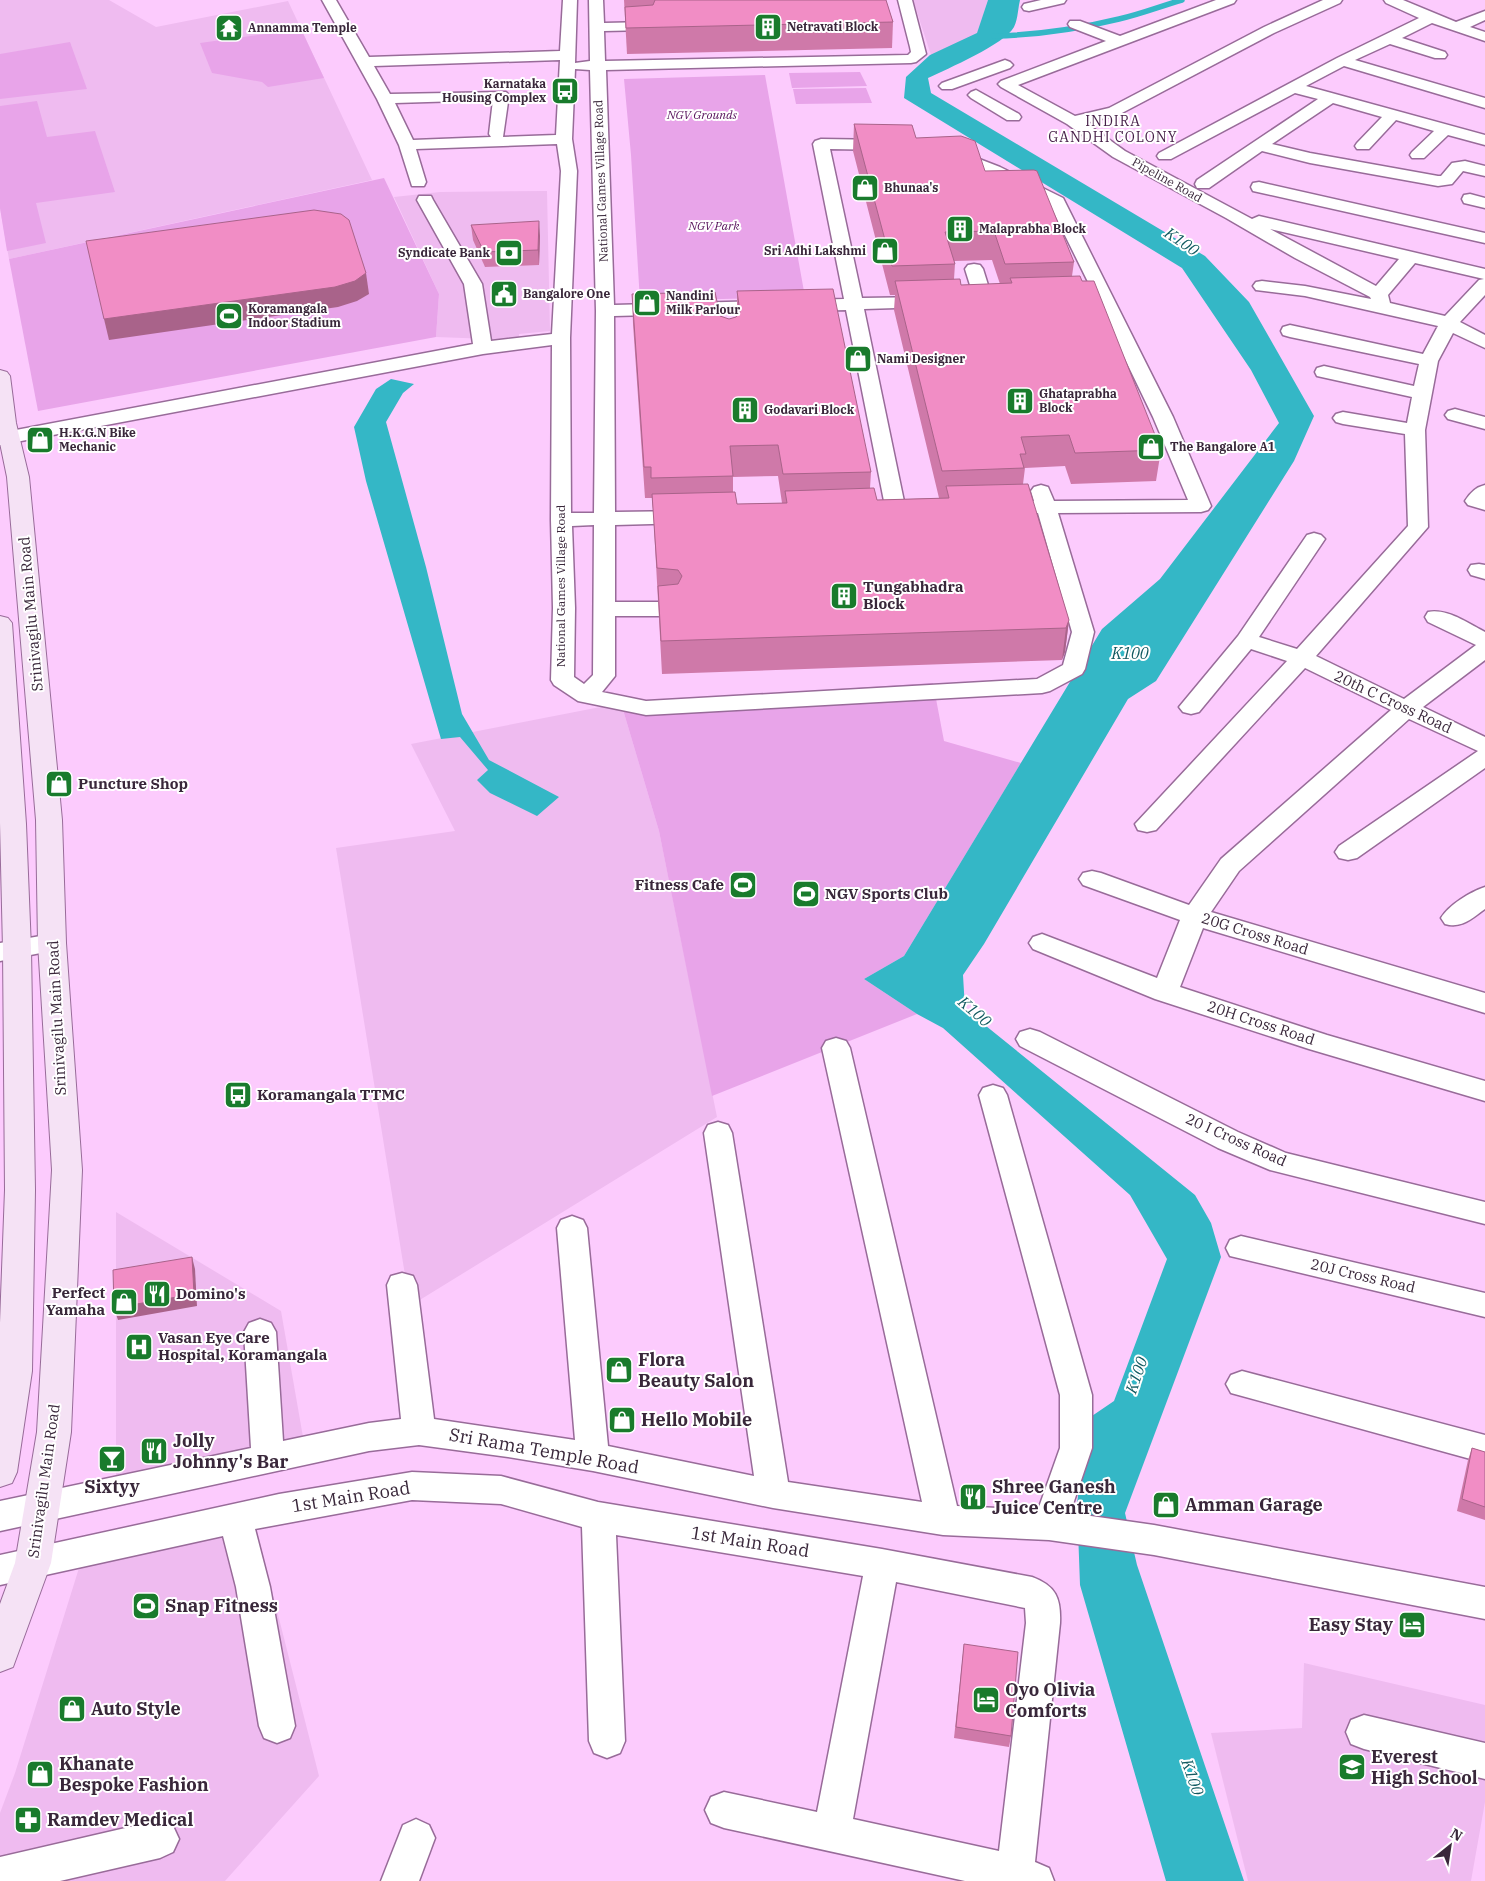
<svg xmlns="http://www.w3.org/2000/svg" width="1485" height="1881" font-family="'IBM Plex Serif',serif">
<rect width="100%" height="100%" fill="#fccbfd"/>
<g fill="#efbbf0">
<polygon points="0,0 109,0 156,27 288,1 372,180 9,259 0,208"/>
<polygon points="913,0 988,0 977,34 931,55"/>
<polygon points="547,191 550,331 519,334 519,340 436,337 439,294 394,197 440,192"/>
<polygon points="621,703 659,831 717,1117 410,1306 336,848 455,831 411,744"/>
<polygon points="116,1212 281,1311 303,1437 116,1478"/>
<polygon points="256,1528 319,1776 225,1881 0,1881 0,1813 15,1773 79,1568"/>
<polygon points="1304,1663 1485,1705 1485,1802 1471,1881 1248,1881 1211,1733 1302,1728"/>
</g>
<g fill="#e8a4e9">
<polygon points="301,29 324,78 268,87 262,82 212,73 200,43"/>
<polygon points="70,42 87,89 0,99 0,54"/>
<polygon points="860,72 867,86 792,88 789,73"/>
<polygon points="765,75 805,297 640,301 631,155 624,79"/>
<polygon points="866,88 872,103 796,104 793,89"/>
<polygon points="37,101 47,137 95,131 115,192 36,203 46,243 7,251 0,208 0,106"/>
<polygon points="384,178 439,294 436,337 38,411 9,259"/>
<polygon points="933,683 944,741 1021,763 904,956 864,979 917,1014 712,1096 659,831 621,703"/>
</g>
<g fill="#34b7c6">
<path d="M988 0H1020C1018 8 1018 19 1014 27 1005 44 947 69 928 78L931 93 1205 256 1249 302 1314 416 1294 461 1156 681 1128 699 984 944 963 975 965 1009 1195 1195 1211 1223 1221 1257 1125 1513 1137 1565 1244 1881H1166L1080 1585 1077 1503 1089 1418 1114 1401 1167 1259 1130 1195 943 1028 917 1014 864 979 904 956 1102 629 1160 579 1279 423 1251 370 1182 268 904 98 906 77 930 55 977 33Z"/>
<polygon points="391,379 414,384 403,393 386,422 426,567 462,714 489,760 559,797 537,816 490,793 477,780 488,770 460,737 441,739 366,481 354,427 376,389"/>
</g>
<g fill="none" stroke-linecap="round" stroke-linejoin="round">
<path stroke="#34b7c6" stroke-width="5.5" d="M994 36C1036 35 1078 29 1119 19 1141 14 1161 6 1182 0"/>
<g stroke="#986b99" stroke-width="3">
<g id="street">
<path d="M322 0H336L369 57 560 51 563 0H577L575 63 590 61 589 0H603L604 23 648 22 653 23 655 26 653 29 648 30 604 31 605 61 908 55 911 52 910 47 898 0H912L926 54 916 62 911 63 606 70 614 305 844 299 813 144 815 141 821 139 888 140 894 142 896 145 894 148 888 150 830 149 862 298 929 297 935 298 938 302 935 306 929 307 864 309 906 511 903 515 896 517 889 515 886 511 846 310 614 316 615 512 688 511 695 513 698 517 695 521 688 523 615 525V602H670L678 604 681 609 678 614 670 616H615V676L602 692 646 701 1037 679 1063 665 1072 632 1038 513 999 514 992 512 989 508 992 504 1034 501 1031 491 1034 487 1041 485 1048 487 1054 501 1188 500 1153 417 1098 303 1066 304 1060 303 1057 299 1060 295 1093 292 1050 205 988 173 944 156 942 153 944 150H956L1000 167 1063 198 1173 417 1211 506 1208 510 1201 512 1058 513 1094 632 1085 669 1082 674 1050 691 1042 693 646 715 578 701 554 685 551 680 553 608 551 520 552 345 483 354 0 445V433L473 344 464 284 417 200 419 196H431L433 200 482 284 491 341 552 334 561 171 557 144 416 149 426 182 424 186H412L399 145 377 99ZM560 60 556 135 503 137 509 95 506 92 390 94 374 66ZM575 69 590 70 596 311 594 513H571L570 338 577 171 572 139ZM493 100 489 134 491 137 413 140 395 103ZM594 525 593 675 584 684 574 677 575 608 572 526Z"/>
<polygon points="1041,0 1066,0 1064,3 1029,11 1024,10 1022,7 1024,4"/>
<path d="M1216 0H1236L1234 3 1018 85 1075 116 1109 108 1264 27 1323 0H1342L1340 3 1274 33 1120 114 1086 123 1125 151 1252 219 1259 216 1485 269V295L1460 322 1485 335V348L1453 333 1438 361 1425 430 1428 527 1316 656 1404 699 1476 645 1428 622 1425 617 1428 612C1447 608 1469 624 1485 632V660L1423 707 1485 737V768L1357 858 1348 860 1339 858 1335 852 1339 846 1478 751 1409 719 1239 871 1211 912 1485 993V1013L1203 928 1180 987 1327 1035 1485 1081V1101L1309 1049 1155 999 1033 949 1029 943 1033 937 1042 934 1157 978 1180 920 1083 885 1079 879 1083 873 1092 871 1101 873 1189 905 1221 859 1391 710 1305 668 1156 830 1147 832 1138 830 1135 824 1287 661 1251 649 1199 712 1191 714 1183 712 1179 707 1238 636 1307 535 1314 533 1321 535 1325 539 1259 637 1297 649 1408 526 1405 434 1343 424 1336 422 1333 418 1336 414 1343 412 1407 423 1412 397 1317 376 1315 372 1317 368 1324 366 1414 386 1419 364 1290 337 1283 335 1281 331 1283 327 1290 325 1423 354 1438 326 1305 296 1256 290 1253 286 1256 282 1262 281 1305 286 1371 299 1370 297 1295 258 1226 218 1113 157 1067 124 1001 87 998 84 1001 81 1106 41 1070 27 1068 24 1070 21H1080L1120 36ZM1270 229 1399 259 1376 286ZM1415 263 1484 279 1479 280 1445 316 1390 303 1388 295Z"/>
<polygon points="1384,0 1403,0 1456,22 1485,11 1485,20 1470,27 1485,32 1485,41 1432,23 1402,38 1445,52 1447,55 1445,58 1435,58 1390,44 1355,60 1485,98 1485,108 1344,66 1306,86 1485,135 1485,145 1448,135 1424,158 1412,158 1410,155 1412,152 1434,131 1396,120 1369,149 1357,149 1355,146 1357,143 1382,117 1333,103 1272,144 1310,153 1438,176 1441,176 1452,163 1465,161 1485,166 1485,176 1463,171 1452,184 1438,186 1310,163 1262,151 1209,188 1197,188 1195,184 1197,180 1318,99 1295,93 1171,159 1159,159 1157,156 1159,153 1337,58 1419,18 1386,3"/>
<polygon points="1005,60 1010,62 1013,65 1010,68 952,89 942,89 939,86 942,83"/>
<polygon points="976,90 1019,114 1021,117 1019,120 1007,120 971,98 968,95 971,92"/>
<polygon points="1259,182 1485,233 1485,243 1253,191 1251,187 1253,183"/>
<polygon points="1470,194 1485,198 1485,208 1464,203 1462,199 1464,195"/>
<polygon points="974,264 980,265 983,269 993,301 990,305 984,306 978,305 975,301 965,269 968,265"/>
<polygon points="1455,409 1485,417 1485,429 1448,419 1445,415 1448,411"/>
<path d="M1485 485V510L1468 505 1465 501C1470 493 1476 487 1485 485Z"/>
<polygon points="1479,564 1485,565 1485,579 1471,575 1468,570 1471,565"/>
<path d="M1485 887V909C1472 918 1462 929 1445 924L1441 918C1449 905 1470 892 1485 887Z"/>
<polygon points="52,934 61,937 65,943 61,949 0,961 0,943"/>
<polygon points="1030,1029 1040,1032 1238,1132 1286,1153 1485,1202 1485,1224 1270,1170 1218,1148 1020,1046 1016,1039 1020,1032"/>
<polygon points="836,1038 846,1041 850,1048 957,1506 1038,1510 1060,1448 1060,1395 979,1095 983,1088 993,1085 1003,1088 1007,1095 1092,1395 1092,1448 1070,1513 1154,1525 1485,1587 1485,1619 1154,1555 1049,1540 943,1535 773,1508 593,1471 508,1457 419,1445 369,1451 0,1531 0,1501 251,1448 244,1332 249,1323 260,1319 271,1323 276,1332 283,1441 369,1423 401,1419 387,1285 391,1276 402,1273 413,1276 417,1285 434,1419 575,1440 557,1228 561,1220 572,1216 583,1220 587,1228 608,1446 754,1476 704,1133 708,1125 718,1122 728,1125 732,1133 788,1482 922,1502 822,1048 826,1041"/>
<polygon points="1241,1236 1485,1293 1485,1317 1230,1256 1226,1248 1230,1240"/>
<polygon points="1242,1371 1485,1435 1485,1463 1231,1393 1226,1384 1231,1375"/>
<path d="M412 1472 501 1476 598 1502 882 1549 1032 1577C1056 1586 1061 1598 1060 1623L1035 1862 1049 1868 1054 1881H965L724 1828 711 1823 705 1810 711 1797 724 1792 817 1812 863 1576 616 1535 625 1741 620 1753 607 1758 594 1753 589 1741 582 1527 501 1504 412 1500 255 1529 270 1587 295 1726 290 1738 277 1743 264 1738 259 1726 236 1587 223 1536 0 1585V1555L279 1494ZM896 1582 1025 1608 1026 1623 999 1851 853 1819Z"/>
<polygon points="1364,1715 1485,1743 1485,1779 1364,1749 1351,1744 1346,1732 1351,1720"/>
<polygon points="416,1819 429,1825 435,1838 419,1881 381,1881 403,1825"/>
<polygon points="160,1820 173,1826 179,1839 173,1852 160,1858 60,1881 0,1881 0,1857"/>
</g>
</g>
<g stroke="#986b99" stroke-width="2">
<g id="secondary">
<polygon points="0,370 7,372 10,376 16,423 29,477 62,820 66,943 82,1170 71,1432 51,1563 13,1667 0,1672 0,1604 15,1563 37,1432 52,1170 38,943 36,820 7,477 0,443"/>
<polygon points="0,616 8,618 12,623 26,824 31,949 35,1190 32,1371 17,1472 12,1483 0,1487 0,1323 5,1190 3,949 0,823"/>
</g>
</g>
<use href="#street" fill="#fff" fill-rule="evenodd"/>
<use href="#secondary" fill="#f5e2f5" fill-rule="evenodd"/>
</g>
<g fill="#cf79a9" fill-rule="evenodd">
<polygon points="624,0 886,0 893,22 892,48 627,54"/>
<path d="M854 124 916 138 985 171 1074 262 1072 276 1161 450 1156 481 1071 484 1065 466 1025 468 1023 484 1069 620 1065 652 1062 660 662 674 653 509 652 498H645L633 324 632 294 729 319 736 317 737 316V291L871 472 870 488 877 500 939 498 894 310 895 295H890L853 151ZM992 260 1000 284 961 285 954 279 955 264 954 261ZM778 476 782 503 737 504 733 492V477Z"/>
<polygon points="471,225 540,236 539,265 485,267 473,240"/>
<polygon points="1472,1448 1485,1452 1485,1520 1457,1511 1468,1460"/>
<polygon points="964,1644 1011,1736 1009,1747 954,1738"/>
</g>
<g fill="#a9638a">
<polygon points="539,221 540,236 539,265 538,250"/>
<polygon points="366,273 369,294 357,301 338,307 109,340 104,319"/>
<polygon points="1069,620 1065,652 1062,660 1066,628"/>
<polygon points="192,1257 195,1269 197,1306 118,1320 114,1308"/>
</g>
<g fill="#f18dc5" stroke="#a9638a">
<polygon points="655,0 886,0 893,22 626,28 625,7 653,5"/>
<polygon points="854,124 912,125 916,138 961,136 975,141 985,171 1034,170 1037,171 1074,262 1005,264 994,231 945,232 955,264 892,266"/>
<polygon points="314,210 341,214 349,220 366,273 355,281 335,287 104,319 86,241"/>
<polygon points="539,221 538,250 484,252 471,225"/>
<polygon points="1080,276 1082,281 1094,281 1161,450 1075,453 1069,435 1021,437 1026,454 1020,454 1024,468 942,471 895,281 960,279 961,285 1012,283 1010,278"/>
<polygon points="833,289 871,472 783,474 778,445 730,446 733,476 651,478 651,467 644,467 632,294 715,292 720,316 729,319 736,317 740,312 737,291"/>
<polygon points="1028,484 1069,620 1066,628 661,641 658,586 678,584 682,576 678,570 657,568 652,494 735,492 737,504 787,503 785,491 874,488 877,500 949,498 946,486"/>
<polygon points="192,1257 194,1294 114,1308 113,1270"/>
<polygon points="1472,1448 1485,1452 1485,1507 1462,1499"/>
<polygon points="964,1644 1018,1652 1011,1736 956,1727"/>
</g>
<defs>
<g id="building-square" transform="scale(1.4375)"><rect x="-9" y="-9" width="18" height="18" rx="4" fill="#197b2c" stroke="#fff"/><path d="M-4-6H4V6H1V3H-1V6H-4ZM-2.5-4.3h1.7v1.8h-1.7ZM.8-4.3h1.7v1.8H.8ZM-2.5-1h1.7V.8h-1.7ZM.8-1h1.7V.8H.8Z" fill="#fff"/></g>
<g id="temple-square" transform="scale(1.4375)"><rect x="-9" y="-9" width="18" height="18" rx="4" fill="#197b2c" stroke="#fff"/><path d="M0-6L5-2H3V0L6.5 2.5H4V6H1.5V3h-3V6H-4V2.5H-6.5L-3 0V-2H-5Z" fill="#fff"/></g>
<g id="bus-square" transform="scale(1.4375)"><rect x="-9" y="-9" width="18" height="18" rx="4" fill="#197b2c" stroke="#fff"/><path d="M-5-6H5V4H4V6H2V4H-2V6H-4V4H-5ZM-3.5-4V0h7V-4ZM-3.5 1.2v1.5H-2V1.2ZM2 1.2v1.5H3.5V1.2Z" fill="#fff"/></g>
<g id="shop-square" transform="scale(1.4375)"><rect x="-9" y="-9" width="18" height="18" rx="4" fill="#197b2c" stroke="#fff"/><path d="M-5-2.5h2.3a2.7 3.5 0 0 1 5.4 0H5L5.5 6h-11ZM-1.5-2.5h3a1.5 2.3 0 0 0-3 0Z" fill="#fff"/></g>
<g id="bank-square" transform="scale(1.4375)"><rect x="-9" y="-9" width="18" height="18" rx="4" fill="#197b2c" stroke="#fff"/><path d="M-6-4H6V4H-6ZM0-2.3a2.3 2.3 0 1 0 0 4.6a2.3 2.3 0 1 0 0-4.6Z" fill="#fff"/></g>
<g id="civic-square" transform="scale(1.4375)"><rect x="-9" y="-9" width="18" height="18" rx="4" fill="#197b2c" stroke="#fff"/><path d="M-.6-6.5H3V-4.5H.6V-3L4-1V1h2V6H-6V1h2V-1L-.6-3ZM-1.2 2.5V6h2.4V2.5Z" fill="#fff"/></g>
<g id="stadium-square" transform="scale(1.4375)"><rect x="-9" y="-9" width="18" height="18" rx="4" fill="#197b2c" stroke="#fff"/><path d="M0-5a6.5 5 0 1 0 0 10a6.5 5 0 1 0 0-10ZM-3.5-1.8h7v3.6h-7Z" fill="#fff"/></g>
<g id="restaurant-square" transform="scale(1.4375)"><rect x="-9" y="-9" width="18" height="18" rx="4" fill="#197b2c" stroke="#fff"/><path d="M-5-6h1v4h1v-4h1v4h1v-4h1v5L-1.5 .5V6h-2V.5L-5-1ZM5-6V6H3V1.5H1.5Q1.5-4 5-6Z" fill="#fff"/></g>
<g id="hospital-square" transform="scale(1.4375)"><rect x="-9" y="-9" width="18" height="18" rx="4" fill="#197b2c" stroke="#fff"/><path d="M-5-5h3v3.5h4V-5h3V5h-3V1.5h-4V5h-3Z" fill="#fff"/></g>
<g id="bar-square" transform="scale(1.4375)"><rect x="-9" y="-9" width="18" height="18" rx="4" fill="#197b2c" stroke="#fff"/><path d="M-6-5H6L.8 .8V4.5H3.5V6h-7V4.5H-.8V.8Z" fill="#fff"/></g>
<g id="hotel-square" transform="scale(1.4375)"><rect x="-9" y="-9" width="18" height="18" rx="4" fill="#197b2c" stroke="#fff"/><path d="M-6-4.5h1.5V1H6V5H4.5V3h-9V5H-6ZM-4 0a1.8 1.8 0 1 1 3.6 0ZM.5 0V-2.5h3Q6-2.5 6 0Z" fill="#fff"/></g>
<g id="school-square" transform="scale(1.4375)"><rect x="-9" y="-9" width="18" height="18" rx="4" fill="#197b2c" stroke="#fff"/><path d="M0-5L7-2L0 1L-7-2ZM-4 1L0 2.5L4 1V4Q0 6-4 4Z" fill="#fff"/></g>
<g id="pharmacy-square" transform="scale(1.4375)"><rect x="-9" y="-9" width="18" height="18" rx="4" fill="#197b2c" stroke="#fff"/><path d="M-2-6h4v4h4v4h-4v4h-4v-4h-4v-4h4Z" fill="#fff"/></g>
</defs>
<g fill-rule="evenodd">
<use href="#building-square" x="768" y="27"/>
<use href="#temple-square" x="229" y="28"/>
<use href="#bus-square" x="565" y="91"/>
<use href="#shop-square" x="865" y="188"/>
<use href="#building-square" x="960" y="229"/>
<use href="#shop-square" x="885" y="251"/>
<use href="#bank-square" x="509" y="253"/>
<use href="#civic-square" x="504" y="294"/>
<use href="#shop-square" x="647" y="303"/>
<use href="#stadium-square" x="229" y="316"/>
<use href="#shop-square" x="858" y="359"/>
<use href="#building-square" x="1020" y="401"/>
<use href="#building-square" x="745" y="410"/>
<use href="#shop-square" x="40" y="440"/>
<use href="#shop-square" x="1151" y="447"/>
<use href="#building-square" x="844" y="596"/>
<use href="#shop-square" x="59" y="784"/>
<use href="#stadium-square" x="743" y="885"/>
<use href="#stadium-square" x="806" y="894"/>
<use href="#bus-square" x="238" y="1095"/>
<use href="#restaurant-square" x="157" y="1294"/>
<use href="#shop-square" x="124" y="1302"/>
<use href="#hospital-square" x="139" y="1347"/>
<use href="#shop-square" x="619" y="1370"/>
<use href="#shop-square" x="622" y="1420"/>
<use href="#restaurant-square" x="154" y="1451"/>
<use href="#bar-square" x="112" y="1459"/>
<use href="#restaurant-square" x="973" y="1497"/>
<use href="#shop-square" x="1166" y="1505"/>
<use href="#stadium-square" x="146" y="1606"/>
<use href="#hotel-square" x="1412" y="1625"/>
<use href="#hotel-square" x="986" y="1700"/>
<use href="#shop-square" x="72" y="1709"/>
<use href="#school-square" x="1352" y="1767"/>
<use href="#shop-square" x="40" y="1774"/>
<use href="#pharmacy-square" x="28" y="1820"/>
</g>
<g text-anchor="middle" stroke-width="4" stroke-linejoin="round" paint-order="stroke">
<g font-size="12" font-weight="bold" fill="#39273a" stroke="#fff" text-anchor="start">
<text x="787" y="31">Netravati Block</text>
<text x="248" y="32">Annamma Temple</text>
<text x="546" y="88" text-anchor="end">Karnataka<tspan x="546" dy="14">Housing Complex</tspan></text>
<text x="884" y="192">Bhunaa's</text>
<text x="979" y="233">Malaprabha Block</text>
<text x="866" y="255" text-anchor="end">Sri Adhi Lakshmi</text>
<text x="490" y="257" text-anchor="end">Syndicate Bank</text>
<text x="523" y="298">Bangalore One</text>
<text x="666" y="300">Nandini<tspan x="666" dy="14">Milk Parlour</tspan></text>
<text x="248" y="313">Koramangala<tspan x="248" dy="14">Indoor Stadium</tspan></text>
<text x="877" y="363">Nami Designer</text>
<text x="1039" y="398">Ghataprabha<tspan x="1039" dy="14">Block</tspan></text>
<text x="764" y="414">Godavari Block</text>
<text x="59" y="437">H.K.G.N Bike<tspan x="59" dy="14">Mechanic</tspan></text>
<text x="1170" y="451">The Bangalore A1</text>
</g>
<g font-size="12" font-style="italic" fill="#56105a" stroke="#fff">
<text x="702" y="119">NGV Grounds</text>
<text x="714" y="230">NGV Park</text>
</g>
<g font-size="12" fill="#39273a" stroke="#fff">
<text transform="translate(1167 180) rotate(29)" y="4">Pipeline Road</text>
<text transform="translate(601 181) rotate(-92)" y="4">National Games Village Road</text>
<text transform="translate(561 586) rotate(-90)" y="4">National Games Village Road</text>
</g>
<g font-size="14" letter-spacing="1" fill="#461f48" stroke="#fff">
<text x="1113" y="126">INDIRA<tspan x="1113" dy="16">GANDHI COLONY</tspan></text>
</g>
<g font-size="15" font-weight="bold" fill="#39273a" stroke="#fff" text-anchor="start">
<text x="863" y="592">Tungabhadra<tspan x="863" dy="17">Block</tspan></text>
<text x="78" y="789">Puncture Shop</text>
<text x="724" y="890" text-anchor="end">Fitness Cafe</text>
<text x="825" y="899">NGV Sports Club</text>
<text x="257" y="1100">Koramangala TTMC</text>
<text x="105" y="1298" text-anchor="end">Perfect<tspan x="105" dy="17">Yamaha</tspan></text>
<text x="176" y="1299">Domino's</text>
<text x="158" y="1343">Vasan Eye Care<tspan x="158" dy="17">Hospital, Koramangala</tspan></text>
</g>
<g font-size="15" fill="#39273a" stroke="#fff">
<text transform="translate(31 614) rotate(-95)" y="5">Srinivagilu Main Road</text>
<text transform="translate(1393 702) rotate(25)" y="5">20th C Cross Road</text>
<text transform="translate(1255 934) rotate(17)" y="5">20G Cross Road</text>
<text transform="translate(57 1018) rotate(-93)" y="5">Srinivagilu Main Road</text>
<text transform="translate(1261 1023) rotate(18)" y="5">20H Cross Road</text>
<text transform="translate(1236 1140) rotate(24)" y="5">20 I Cross Road</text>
<text transform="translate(1363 1276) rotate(13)" y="5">20J Cross Road</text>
<text transform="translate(44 1481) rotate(-82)" y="5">Srinivagilu Main Road</text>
</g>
<g font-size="16" font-style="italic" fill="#105960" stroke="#fff">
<text transform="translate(1182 241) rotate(34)" y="6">K100</text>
<text x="1130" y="659">K100</text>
<text transform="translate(975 1011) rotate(41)" y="6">K100</text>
<text transform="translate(1136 1375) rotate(-71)" y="6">K100</text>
<text transform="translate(1193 1777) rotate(71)" y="6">K100</text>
</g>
<g font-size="18" font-weight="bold" fill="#39273a" stroke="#fff" text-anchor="start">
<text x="638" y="1366">Flora<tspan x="638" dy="21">Beauty Salon</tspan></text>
<text x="641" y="1426">Hello Mobile</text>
<text x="173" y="1447">Jolly<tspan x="173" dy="21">Johnny's Bar</tspan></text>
<text x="112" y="1493" text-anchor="middle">Sixtyy</text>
<text x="992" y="1493">Shree Ganesh<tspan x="992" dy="21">Juice Centre</tspan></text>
<text x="1185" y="1511">Amman Garage</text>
<text x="165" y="1612">Snap Fitness</text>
<text x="1393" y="1631" text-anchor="end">Easy Stay</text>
<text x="1005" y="1696">Oyo Olivia<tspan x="1005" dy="21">Comforts</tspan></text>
<text x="91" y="1715">Auto Style</text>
<text x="1371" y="1763">Everest<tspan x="1371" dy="21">High School</tspan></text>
<text x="59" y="1770">Khanate<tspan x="59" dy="21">Bespoke Fashion</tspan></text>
<text x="47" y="1826">Ramdev Medical</text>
</g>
<g font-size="18" fill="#39273a" stroke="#fff">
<text transform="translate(544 1451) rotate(10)" y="6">Sri Rama Temple Road</text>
<text transform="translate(351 1497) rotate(-9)" y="6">1st Main Road</text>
<text transform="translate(750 1542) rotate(9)" y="6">1st Main Road</text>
</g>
</g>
<g transform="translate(1450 1846) rotate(30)" stroke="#ffffff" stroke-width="4" paint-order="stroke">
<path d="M0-4L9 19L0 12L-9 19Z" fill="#39273a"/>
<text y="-8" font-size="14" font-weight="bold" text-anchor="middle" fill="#39273a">N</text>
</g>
</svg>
